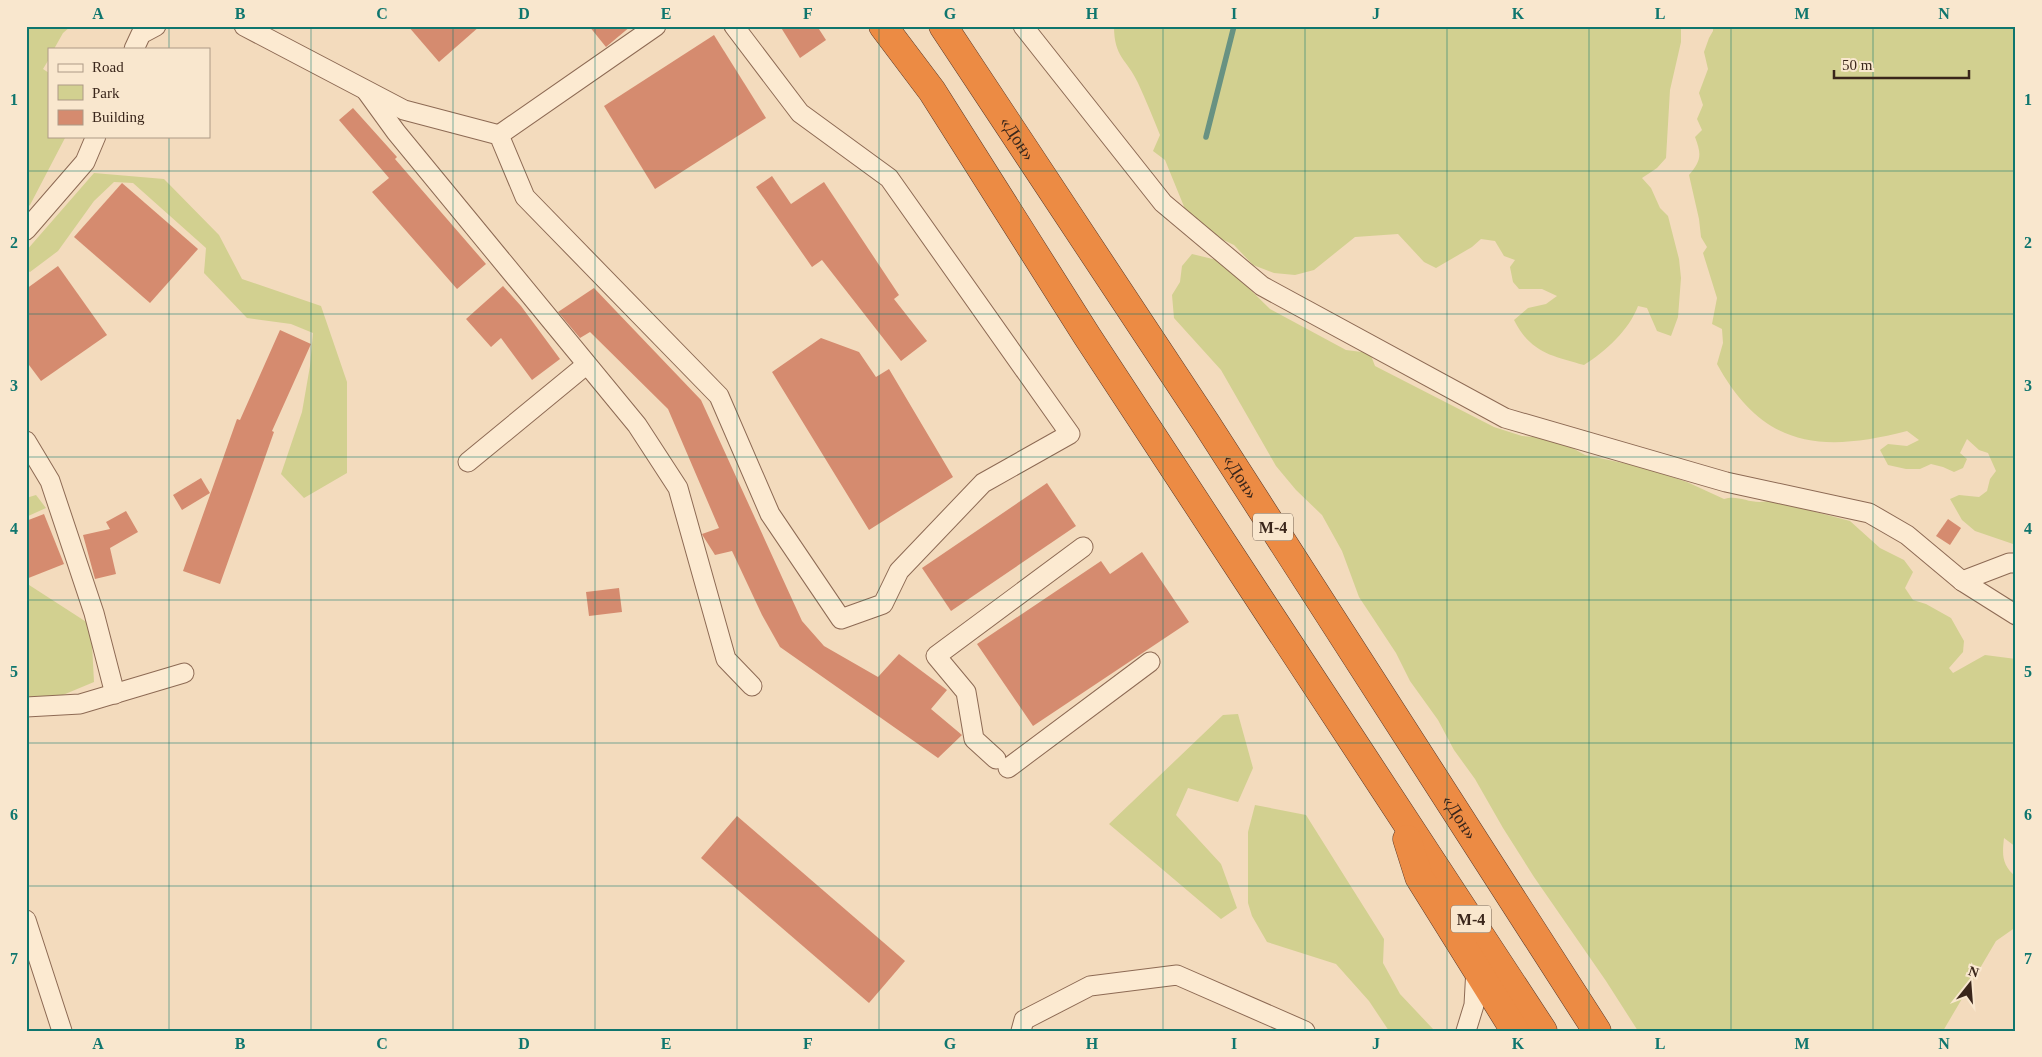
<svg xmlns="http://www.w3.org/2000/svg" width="2042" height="1057" font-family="Georgia,serif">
<rect width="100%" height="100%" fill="#f3dbbd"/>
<g fill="#d2d090">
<polygon points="26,26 71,26 63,33 54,49 49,49 49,59 43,69 49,73 49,136 66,136 30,205 26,208"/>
<path d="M1114 26H1681V42L1670 90 1666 158 1657 168 1642 178 1651 188 1660 208 1668 216 1679 259 1681 278 1678 317 1671 336 1657 331 1647 308 1638 306C1629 330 1606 351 1584 365 1551 356 1530 352 1514 320L1528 308 1546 304 1557 296 1542 289H1519L1513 282 1510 267 1515 260 1504 256 1495 241 1481 239 1472 247 1436 268 1424 262 1398 234 1355 237 1314 270 1295 275 1274 273 1253 265 1234 245 1219 238 1185 209 1165 160 1153 151 1160 135C1153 118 1146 100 1138 83 1127 59 1114 58 1114 26Z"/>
<path d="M1713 26H2016V545L1975 531 1962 520 1950 499 1959 495 1979 497 1987 491 1990 479 1996 471 1988 453 1979 450 1967 439 1960 453 1967 459 1963 468 1954 472 1943 467 1931 464 1920 469H1906L1888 465 1880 450 1888 444 1907 446 1919 440 1907 431C1821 453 1763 448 1717 364L1723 343 1722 329 1712 324 1717 298 1703 253 1707 247 1701 237 1699 219 1689 175C1701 161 1702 155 1695 137L1702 130 1697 119 1703 105 1699 93 1708 69 1704 52 1709 38 1713 31Z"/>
<polygon points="94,173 164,179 219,235 242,279 321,306 347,382 347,473 304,498 281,474 302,412 310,366 313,333 291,324 247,318 204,273 206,248 133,183 114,182 94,201 58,251 30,272 26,270 26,251"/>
<path d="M1192 254 1221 261 1270 309 1346 350 1370 353 1375 366 1494 427 1522 436 1547 438 1569 446 1585 455 1642 467 1687 482 1724 499C1737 495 1746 502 1760 502 1767 502 1773 499 1780 497L1812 511 1850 521 1880 548 1904 560 1913 572 1905 588 1913 600 1926 604 1951 618 1964 641 1963 652 1949 668 1953 673 1985 655 2016 659V847L2004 838C2002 856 2002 865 2016 877V927L1996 941 1943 1031H1638L1606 981 1534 877 1503 828 1475 779 1454 750 1438 720 1410 681 1396 653 1359 597 1342 551 1322 515 1296 490 1276 466 1221 370 1174 318 1172 295 1180 282 1182 266Z"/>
<polygon points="36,495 46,508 26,517 26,498"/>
<polygon points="26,583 91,625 94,682 58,697 26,697"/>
<polygon points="1238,714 1253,768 1238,802 1188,788 1176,815 1221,864 1237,908 1221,919 1109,824 1223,715"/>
<polygon points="1255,805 1306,815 1384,939 1383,963 1400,994 1433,1029 1432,1031 1389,1031 1369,1001 1336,964 1267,942 1252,916 1248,903 1248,832"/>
</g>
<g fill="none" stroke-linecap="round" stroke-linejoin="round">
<polyline stroke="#689282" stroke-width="5.5" points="1206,137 1234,26"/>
</g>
<g fill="#d58b6f">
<polygon points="408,26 480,26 439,62"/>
<polygon points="589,26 631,26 606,47"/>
<polygon points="780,26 817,26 826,40 800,58"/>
<polygon points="714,35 766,118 655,189 604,106"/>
<polygon points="353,108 397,157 395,159 486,264 457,289 372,192 389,178 339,120"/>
<polygon points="772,176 791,204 824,182 899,295 894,299 927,341 901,361 822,260 812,267 756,187"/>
<polygon points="122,183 198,249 150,303 74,237"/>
<polygon points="58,266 107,335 41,381 26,361 26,289"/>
<polygon points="503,286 521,306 560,359 532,380 501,338 491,347 466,319"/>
<polygon points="594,288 701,400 802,621 824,646 878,677 899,654 947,690 931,709 962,735 938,758 780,647 762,615 732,551 715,555 703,536 702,534 719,528 668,409 590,332 580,338 558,312"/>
<polygon points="280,330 311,344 272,431 274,432 220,584 183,571 237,419 240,420"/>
<polygon points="821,338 859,352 876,377 889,369 953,477 869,530 772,372"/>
<polygon points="201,478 210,493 182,510 173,495"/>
<polygon points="1047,483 1076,526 951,611 922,568"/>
<polygon points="126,511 138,532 110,548 116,574 95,579 83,535 110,529 106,522"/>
<polygon points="44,514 64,564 26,579 26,521"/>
<polygon points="1948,519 1961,528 1950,545 1936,536"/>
<polygon points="1142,552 1189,622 1033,726 977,644 1101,561 1110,574"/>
<polygon points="619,588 622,612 589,616 586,592"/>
<polygon points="737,816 905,961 869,1003 701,858"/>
</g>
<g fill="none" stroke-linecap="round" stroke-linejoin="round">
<g stroke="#8d6a54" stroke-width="21">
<g id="minor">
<polyline points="244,26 404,110 499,135 525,197 719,396 770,514 841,619 883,604 899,571 983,483 1070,434 889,178 800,113 734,26"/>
<polyline points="1023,26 1163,203 1262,286 1505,418 1726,482 1869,513 1907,535 1962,581 2016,615"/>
<polyline points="134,49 141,34 156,26"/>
<polyline points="367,92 396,132 637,425 678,488 726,659 752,686"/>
<polyline points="499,135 656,26"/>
<polyline points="26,230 85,162 96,136"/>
<polyline points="26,441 50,481 94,613 115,694"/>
<polyline points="468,462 586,365"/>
<polyline points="1962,581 2009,563 2016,563"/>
<polyline points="26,707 80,704 184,673"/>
<polyline points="996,759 974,739 966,692 936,656 1083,547"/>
<polyline points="1008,768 1150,662"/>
<polyline points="26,920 62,1031"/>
<polyline points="1021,1031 1024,1020 1090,986 1177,975 1305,1031"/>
<polyline points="1466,1031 1474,1005 1476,968"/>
</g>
</g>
<g stroke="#5a3929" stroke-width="29">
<g id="highway">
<polyline points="883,26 932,91 1087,336 1543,1031"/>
<path id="s1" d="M943 26 1206 423 1597 1031"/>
<polyline points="1407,839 1419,877 1515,1031"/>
</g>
</g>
<use href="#minor" stroke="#fcead1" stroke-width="19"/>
<use href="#highway" stroke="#ec8b44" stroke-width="28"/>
</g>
<path fill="none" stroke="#0f766e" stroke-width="1" stroke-opacity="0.55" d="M169 26V49M311 26V1031M453 26V1031M595 26V1031M737 26V1031M879 26V1031M1021 26V1031M1163 26V1031M1305 26V1031M1447 26V1031M1589 26V1031M1731 26V1031M1873 26V1031M169 136V1031M26 171H2016M26 314H2016M26 457H2016M26 600H2016M26 743H2016M26 886H2016"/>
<g text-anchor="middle" stroke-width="4.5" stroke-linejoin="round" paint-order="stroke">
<g fill="#f9e7ce" stroke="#736051" stroke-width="1">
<rect x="1253" y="513.5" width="40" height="27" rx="4"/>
<rect x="1451" y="905.5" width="40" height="27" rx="4"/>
</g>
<g font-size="16" font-weight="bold" fill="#3a261b">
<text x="1273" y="533">М-4</text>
<text x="1471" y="925">М-4</text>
</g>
<g font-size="18" fill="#3a261b" stroke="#f9e7ce">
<text dy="6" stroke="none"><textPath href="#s1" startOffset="135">«Дон»</textPath></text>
<text dy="6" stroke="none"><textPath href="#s1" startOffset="540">«Дон»</textPath></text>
<text dy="6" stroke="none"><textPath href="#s1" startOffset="945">«Дон»</textPath></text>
</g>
</g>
<rect width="2042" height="1057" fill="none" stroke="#f9e7ce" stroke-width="55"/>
<rect x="48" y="48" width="162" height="90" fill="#f9e7ce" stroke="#ad9a86"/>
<rect x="58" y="64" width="25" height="8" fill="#fcead1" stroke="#ad9a86"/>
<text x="92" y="72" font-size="15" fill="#3a261b">Road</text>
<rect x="58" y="85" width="25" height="15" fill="#d2d090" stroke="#ad9a86"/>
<text x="92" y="98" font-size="15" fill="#3a261b">Park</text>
<rect x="58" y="110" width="25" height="15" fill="#d58b6f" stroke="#ad9a86"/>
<text x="92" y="122" font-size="15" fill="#3a261b">Building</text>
<g transform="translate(1970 984) rotate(17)" stroke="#f9e7ce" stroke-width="4" paint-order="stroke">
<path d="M0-4L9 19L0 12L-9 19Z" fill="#3a261b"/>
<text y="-8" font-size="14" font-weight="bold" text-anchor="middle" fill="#3a261b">N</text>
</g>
<path d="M1834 70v8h135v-8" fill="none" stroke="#3a261b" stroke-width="2.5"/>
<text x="1842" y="70" font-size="15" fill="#3a261b" stroke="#f9e7ce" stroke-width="4" paint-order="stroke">50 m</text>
<rect x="28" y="28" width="1986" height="1002" fill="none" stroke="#0f766e" stroke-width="2"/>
<g font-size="16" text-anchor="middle" font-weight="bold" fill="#0f766e">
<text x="98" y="19">A</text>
<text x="240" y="19">B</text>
<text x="382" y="19">C</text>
<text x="524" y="19">D</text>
<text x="666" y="19">E</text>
<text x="808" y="19">F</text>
<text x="950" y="19">G</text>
<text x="1092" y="19">H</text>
<text x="1234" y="19">I</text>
<text x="1376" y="19">J</text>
<text x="1518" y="19">K</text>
<text x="1660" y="19">L</text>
<text x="1802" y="19">M</text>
<text x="1944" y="19">N</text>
<text x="14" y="105">1</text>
<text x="2028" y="105">1</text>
<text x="14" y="248">2</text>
<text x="2028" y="248">2</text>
<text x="14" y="391">3</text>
<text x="2028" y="391">3</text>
<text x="14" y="534">4</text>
<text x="2028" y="534">4</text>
<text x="14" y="677">5</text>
<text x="2028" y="677">5</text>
<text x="14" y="820">6</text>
<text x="2028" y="820">6</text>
<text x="14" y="964">7</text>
<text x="2028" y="964">7</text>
<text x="98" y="1049">A</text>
<text x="240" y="1049">B</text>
<text x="382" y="1049">C</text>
<text x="524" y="1049">D</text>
<text x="666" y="1049">E</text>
<text x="808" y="1049">F</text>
<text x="950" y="1049">G</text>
<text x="1092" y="1049">H</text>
<text x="1234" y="1049">I</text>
<text x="1376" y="1049">J</text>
<text x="1518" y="1049">K</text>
<text x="1660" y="1049">L</text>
<text x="1802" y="1049">M</text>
<text x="1944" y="1049">N</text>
</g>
</svg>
